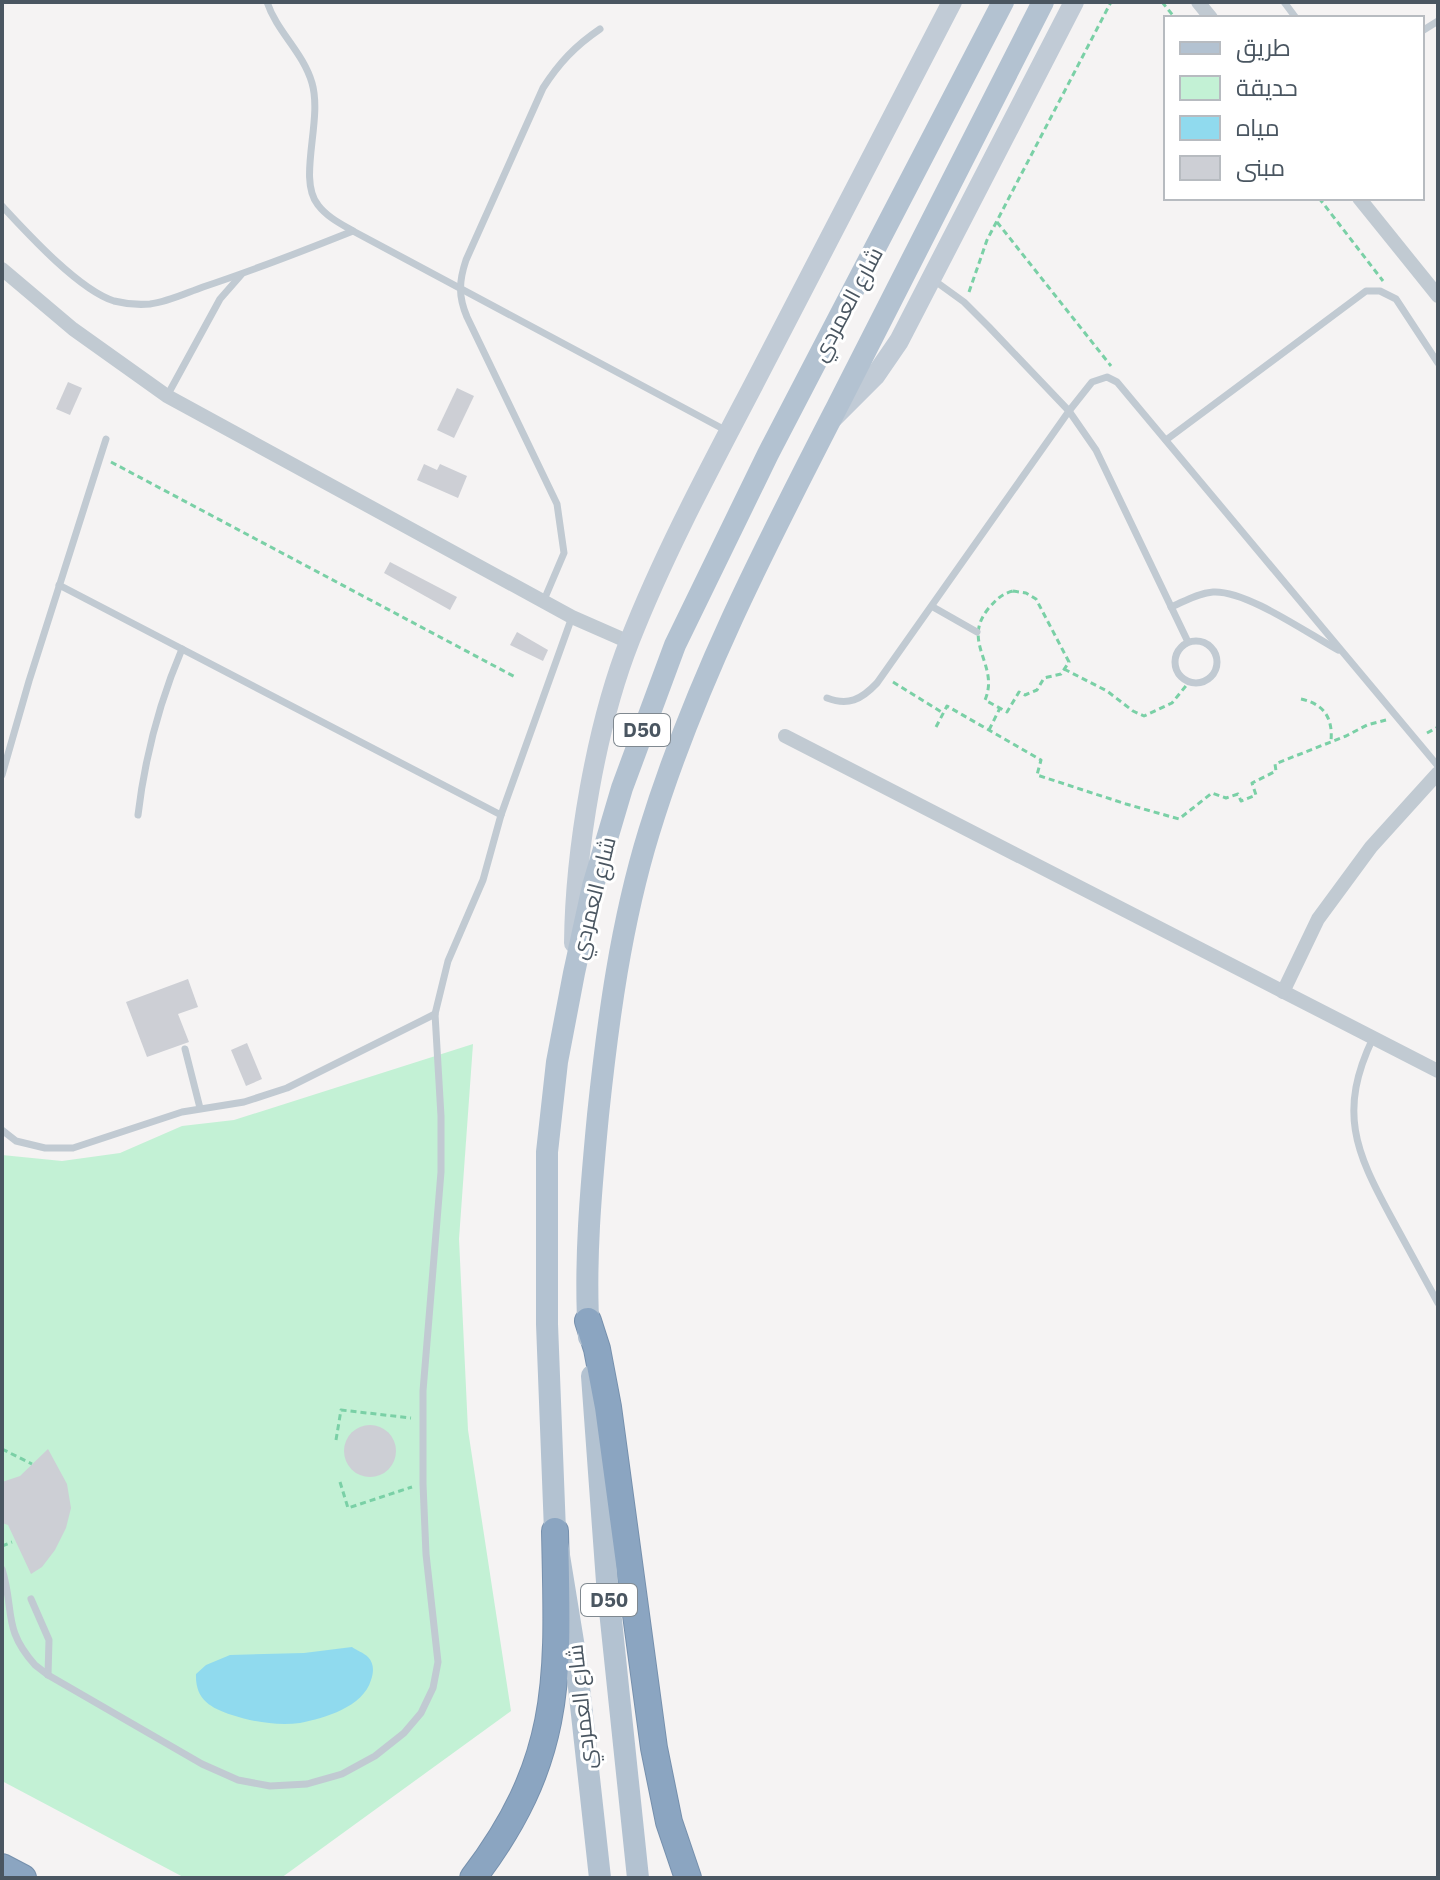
<svg xmlns="http://www.w3.org/2000/svg" width="1440" height="1880" font-family="'IBM Plex Sans',Cairo,sans-serif">
<rect width="100%" height="100%" fill="#f5f3f3"/>
<polygon fill="#c3f1d5" points="473,1044 459,1239 468,1430 511,1711 281,1878 185,1878 2,1781 2,1155 62,1161 120,1153 182,1126 234,1120"/>
<path fill="#90daee" d="M352 1647C356 1650 364 1653 368 1657 374 1663 374 1672 371 1680 363 1707 325 1718 300 1723 278 1726 253 1722 232 1715 210 1708 195 1699 196 1674L206 1665 230 1655 304 1653Z"/>
<g fill="#cdcfd5">
<polygon points="68,382 82,388 70,415 56,409"/>
<polygon points="457,388 474,396 454,438 437,430"/>
<polygon points="424,464 437,470 440,464 467,476 458,498 417,480"/>
<polygon points="390,562 457,597 450,610 384,573"/>
<polygon points="517,632 548,650 543,661 510,645"/>
<polygon points="188,979 198,1007 178,1014 189,1042 147,1057 126,1002"/>
<polygon points="247,1043 262,1079 246,1086 231,1050"/>
<circle cx="370" cy="1451" r="26"/>
<polygon points="48,1449 67,1484 71,1508 66,1528 55,1550 42,1567 31,1574 8,1525 2,1523 2,1482 20,1476"/>
</g>
<g fill="none" stroke-linecap="round" stroke-linejoin="round">
<g stroke="#7690ad" stroke-width="28">
<g id="highway">
<polyline points="588,1321 597,1349 608,1407 654,1748 669,1822 688,1878"/>
<polyline points="2,1867 23,1878"/>
<path d="M473 1878C565 1757 558 1675 555 1531"/>
</g>
</g>
<g stroke="#7ad0a6" stroke-width="3" stroke-dasharray="6 4" stroke-linecap="butt">
<polyline points="1162,2 1175,18"/>
<polyline points="1319,198 1383,281"/>
<polyline points="997,222 1111,366"/>
<polyline points="969,292 987,240 1111,2"/>
<polyline points="111,462 517,678"/>
<path d="M1013 591 1026 593 1036 599 1069 662 1061 674 1044 678 1037 690 1025 695 1019 692 1007 712 985 700C1000 665 961 643 988 609 996 600 1001 594 1013 591Z"/>
<polyline points="1064,669 1107,691 1133,711 1144,716 1172,703 1189,682"/>
<polyline points="893,682 943,713"/>
<path d="M1301 699C1324 704 1333 718 1331 741"/>
<polyline points="936,727 947,706 1041,760 1037,775 1126,804 1179,819 1212,793 1226,798 1238,794 1241,801 1256,795 1252,783 1276,771 1275,764 1346,736 1367,725 1386,720"/>
<polyline points="989,730 1000,708"/>
<polyline points="1427,733 1438,727"/>
<polyline points="336,1440 341,1410 411,1418"/>
<polyline points="2,1449 32,1464"/>
<polyline points="340,1482 348,1508 412,1487"/>
<polyline points="2,1546 12,1542"/>
</g>
<g stroke="#c1cad2" stroke-width="7">
<path d="M267 2C277 32 303 52 312 83 323 121 297 179 318 205 327 217 341 224 353 231L727 431"/>
<polyline points="1284,2 1296,18"/>
<polyline points="1422,31 1438,21"/>
<path d="M2 206C27 233 79 290 114 301 126 304 138 305 150 304 168 302 186 293 203 287 254 270 303 251 353 231"/>
<polyline points="935,281 964,302 989,327 1069,411 1096,450 1188,642"/>
<polyline points="167,396 220,299 241,275"/>
<polyline points="1166,440 1366,291 1380,291 1396,299 1438,363"/>
<polyline points="59,585 501,815"/>
<path d="M544 600 564 553 557 504 467 317C458 296 459 281 466 260L543 88C559 63 575 46 600 29"/>
<polyline points="933,607 977,632"/>
<path d="M1171 607C1185 601 1198 593 1213 592 1246 590 1307 633 1338 650"/>
<circle cx="1196" cy="662" r="21"/>
<path d="M827 698C848 706 861 700 877 683L1069 411 1092 382 1107 377 1117 382 1438 766"/>
<polyline points="2,775 29,681 106,439"/>
<path d="M138 815C145 756 159 703 182 649"/>
<path d="M1373 1038C1338 1111 1355 1151 1391 1217 1407 1246 1423 1275 1438 1303"/>
<polyline points="185,1049 200,1108"/>
<polyline points="2,1130 16,1141 45,1148 73,1148 182,1112 244,1102 287,1088 435,1014"/>
<path d="M2 1569C15 1611 2 1628 35 1665L48 1675 202 1764 238 1780 270 1786 307 1784 342 1774 375 1756 404 1733 421 1713 433 1688 438 1662 426 1554 423 1484V1391L441 1172V1116L435 1014 448 961 483 880 501 815 572 617"/>
<polyline points="31,1599 49,1640 48,1675"/>
</g>
<g stroke="#c1cad2" stroke-width="14">
<polyline points="1198,2 1211,18"/>
<polyline points="1359,198 1438,296"/>
<polyline points="2,269 73,329 167,396 572,617 629,642"/>
<polyline points="785,736 1438,1071"/>
<polyline points="1283,992 1318,919 1371,847 1438,773"/>
</g>
<g stroke="#c1cbd6" stroke-width="20">
<polyline points="833,418 875,376 899,341 1074,2"/>
<path d="M574 943C575 850 596 726 630 640 669 541 722 446 771 351 831 235 892 118 952 2"/>
</g>
<g stroke="#b3c2d1" stroke-width="22">
<path d="M589 1337C584 1264 591 1188 598 1115 608 1020 621 923 649 832 695 682 766 545 838 405 906 271 975 136 1043 2"/>
<polyline points="592,1376 607,1582 638,1878"/>
<polyline points="600,1878 576,1660 555,1531 547,1324 547,1152 557,1062 574,973 593,886 622,788 675,645 768,454 1003,2"/>
</g>
<use href="#highway" stroke="#8ba5c1" stroke-width="26"/>
</g>
<g text-anchor="middle" stroke-width="6" stroke-linejoin="round" paint-order="stroke">
<g fill="#fff" stroke="#808990" stroke-width="2">
<rect x="614" y="714" width="56" height="32" rx="6"/>
<rect x="581" y="1584" width="56" height="32" rx="6"/>
</g>
<g font-size="20" font-weight="bold" fill="#4a5661">
<text x="642" y="737">D50</text>
<text x="609" y="1607">D50</text>
</g>
<g font-size="22" fill="#4a5661" stroke="#fff">
<text transform="translate(847 304) rotate(-62)" y="8">شارع العمردي</text>
<text transform="translate(593 898) rotate(-76)" y="8">شارع العمردي</text>
<text transform="translate(581 1707) rotate(-96)" y="8">شارع العمردي</text>
</g>
</g>
<rect width="1440" height="1880" fill="none" stroke="#4a5661" stroke-width="8"/>
<rect x="1164" y="16" width="260" height="184" fill="#ffffff" stroke="#b7bbc0" stroke-width="2"/>
<rect x="1180" y="42" width="40" height="12" fill="#b3c2d1" stroke="#b7bbc0" stroke-width="2"/>
<text x="1236" y="56" font-size="24" fill="#4a5661">طريق</text>
<rect x="1180" y="76" width="40" height="24" fill="#c3f1d5" stroke="#b7bbc0" stroke-width="2"/>
<text x="1236" y="96" font-size="24" fill="#4a5661">حديقة</text>
<rect x="1180" y="116" width="40" height="24" fill="#90daee" stroke="#b7bbc0" stroke-width="2"/>
<text x="1236" y="136" font-size="24" fill="#4a5661">مياه</text>
<rect x="1180" y="156" width="40" height="24" fill="#cdcfd5" stroke="#b7bbc0" stroke-width="2"/>
<text x="1236" y="176" font-size="24" fill="#4a5661">مبنى</text>
</svg>
